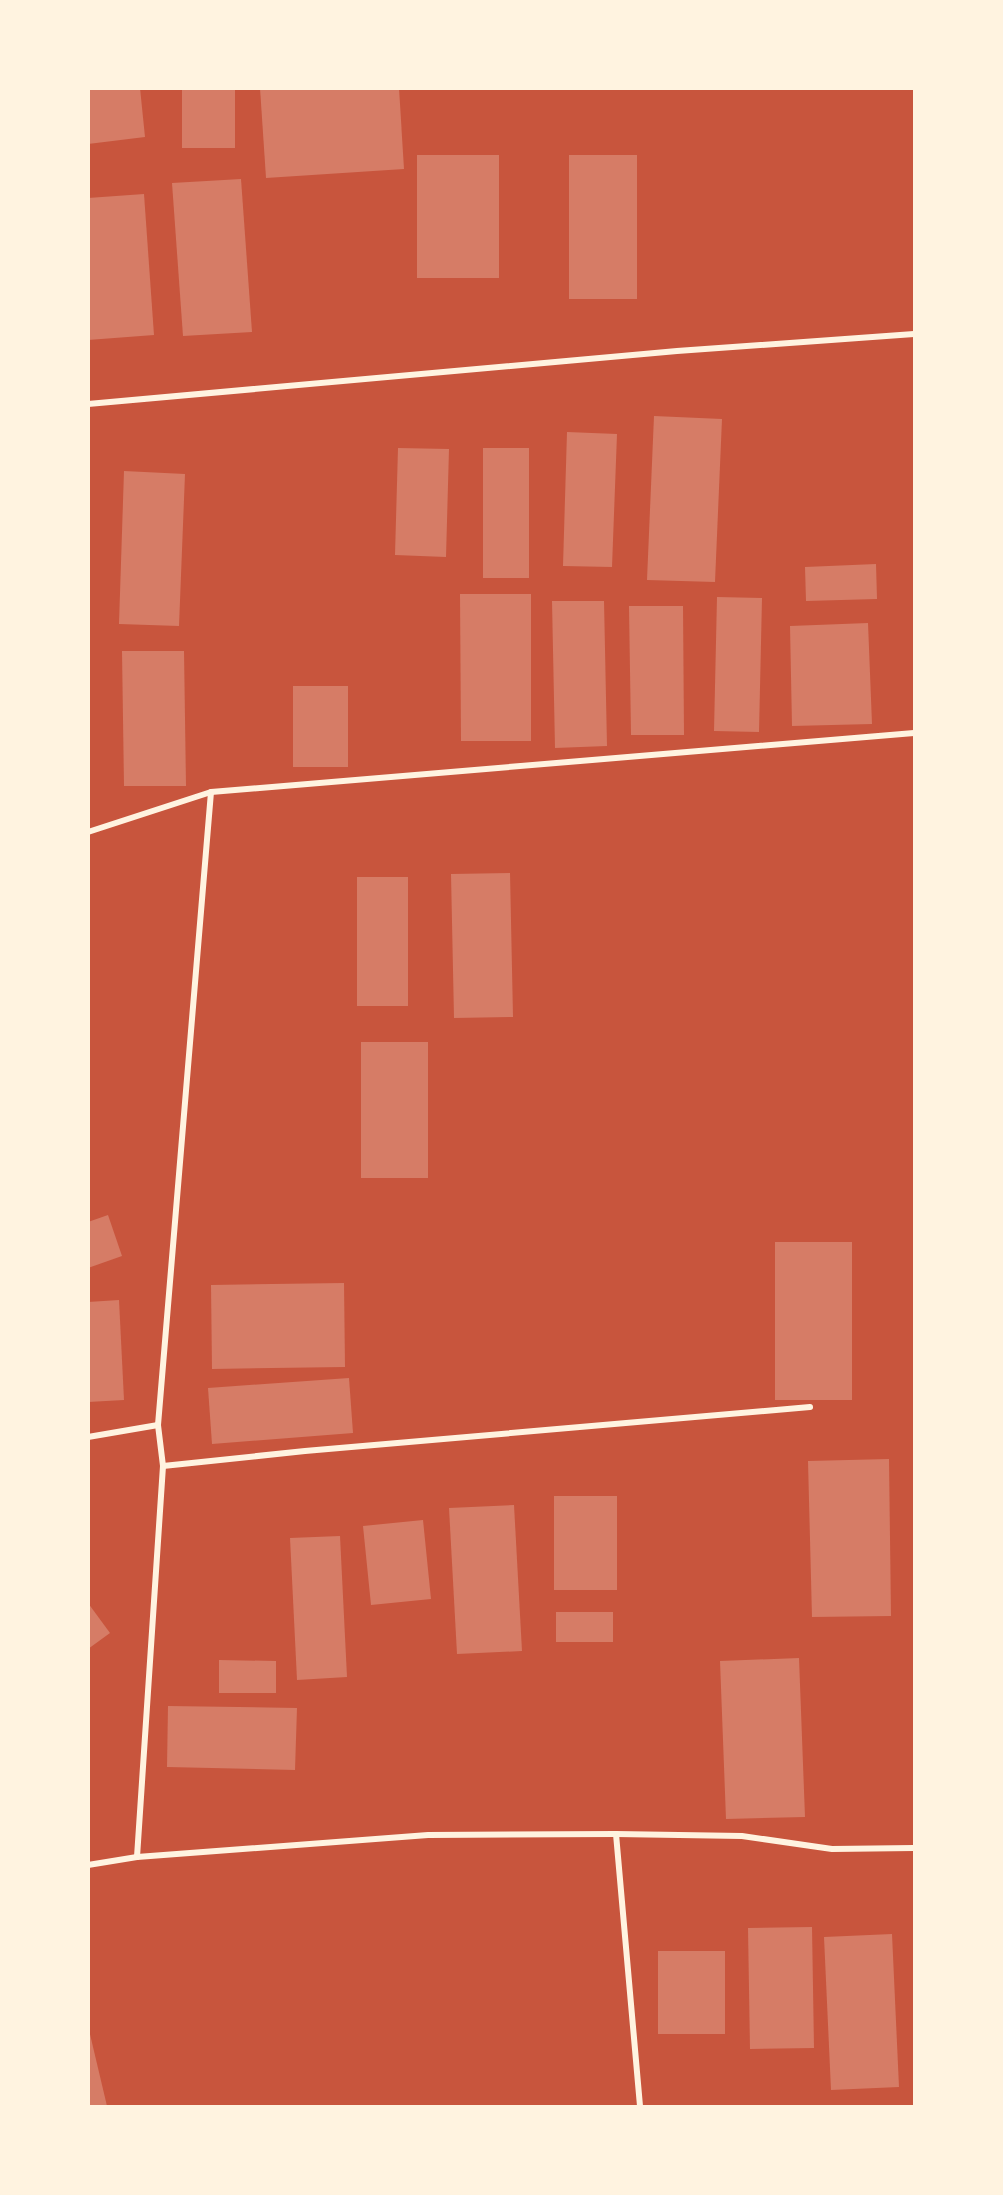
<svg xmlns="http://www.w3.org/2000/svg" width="1003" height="2195" font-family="'Fira Sans',sans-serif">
<rect width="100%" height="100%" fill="#c8553d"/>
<g fill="#d67c66">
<polygon points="88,88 140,88 145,137 88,144"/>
<rect x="182" y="88" width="53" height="60"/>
<polygon points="260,88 399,88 404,169 266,178"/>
<rect x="417" y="155" width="82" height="123"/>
<rect x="569" y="155" width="68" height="144"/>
<polygon points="241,179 252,332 183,336 172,183"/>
<polygon points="144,194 154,335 88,340 88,198"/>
<polygon points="654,416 722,419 715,582 647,580"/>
<polygon points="567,432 617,434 612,567 563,566"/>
<polygon points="398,448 449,449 446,557 395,555"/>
<rect x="483" y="448" width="46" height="130"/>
<polygon points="124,471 185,474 179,626 119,624"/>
<polygon points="876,564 877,599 806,601 805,567"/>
<polygon points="460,594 531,594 531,741 461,741"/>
<polygon points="717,597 762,598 759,732 714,731"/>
<polygon points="552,601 604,601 607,746 555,748"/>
<polygon points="629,606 683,606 684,735 631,735"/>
<polygon points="868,623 872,724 792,726 790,626"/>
<polygon points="122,651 184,651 186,786 124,786"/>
<rect x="293" y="686" width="55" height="81"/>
<polygon points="510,873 513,1017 454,1018 451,874"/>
<rect x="357" y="877" width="51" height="129"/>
<rect x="361" y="1042" width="67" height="136"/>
<polygon points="108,1215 122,1256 88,1268 88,1222"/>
<rect x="775" y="1242" width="77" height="158"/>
<polygon points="344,1283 345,1367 212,1369 211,1285"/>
<polygon points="119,1300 124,1400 88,1402 88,1302"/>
<polygon points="349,1378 353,1433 212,1444 208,1388"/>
<polygon points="889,1459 891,1616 812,1617 808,1461"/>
<rect x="554" y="1496" width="63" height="94"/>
<polygon points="514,1505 522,1651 457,1654 449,1508"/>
<polygon points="423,1520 431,1599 371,1605 363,1526"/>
<polygon points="340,1536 347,1677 297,1680 290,1538"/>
<polygon points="88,1603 110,1633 88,1649"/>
<rect x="556" y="1612" width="57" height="30"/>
<polygon points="799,1658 805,1817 726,1819 720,1661"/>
<polygon points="219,1660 276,1661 276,1693 219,1693"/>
<polygon points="168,1706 297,1708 295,1770 167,1767"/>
<polygon points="812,1927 814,2048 750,2049 748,1928"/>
<polygon points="892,1934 899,2087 831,2090 824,1937"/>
<rect x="658" y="1951" width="67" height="83"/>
<polygon points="88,2030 89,2030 107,2106 88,2106"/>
</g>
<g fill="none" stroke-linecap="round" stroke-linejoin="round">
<g stroke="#fff3e0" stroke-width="6">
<polyline points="88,404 677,351 914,334"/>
<polyline points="88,832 211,792 914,733"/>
<polyline points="88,1437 158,1425"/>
<polyline points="163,1466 305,1451 810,1407"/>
<polyline points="616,1834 640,2106"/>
<polyline points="137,1857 163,1466 158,1425 211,792"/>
<polyline points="88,1865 137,1857 428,1835 616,1834 742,1836 832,1849 914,1848"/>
</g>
</g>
<rect width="1003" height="2195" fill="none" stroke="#fff3e0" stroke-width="180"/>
</svg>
